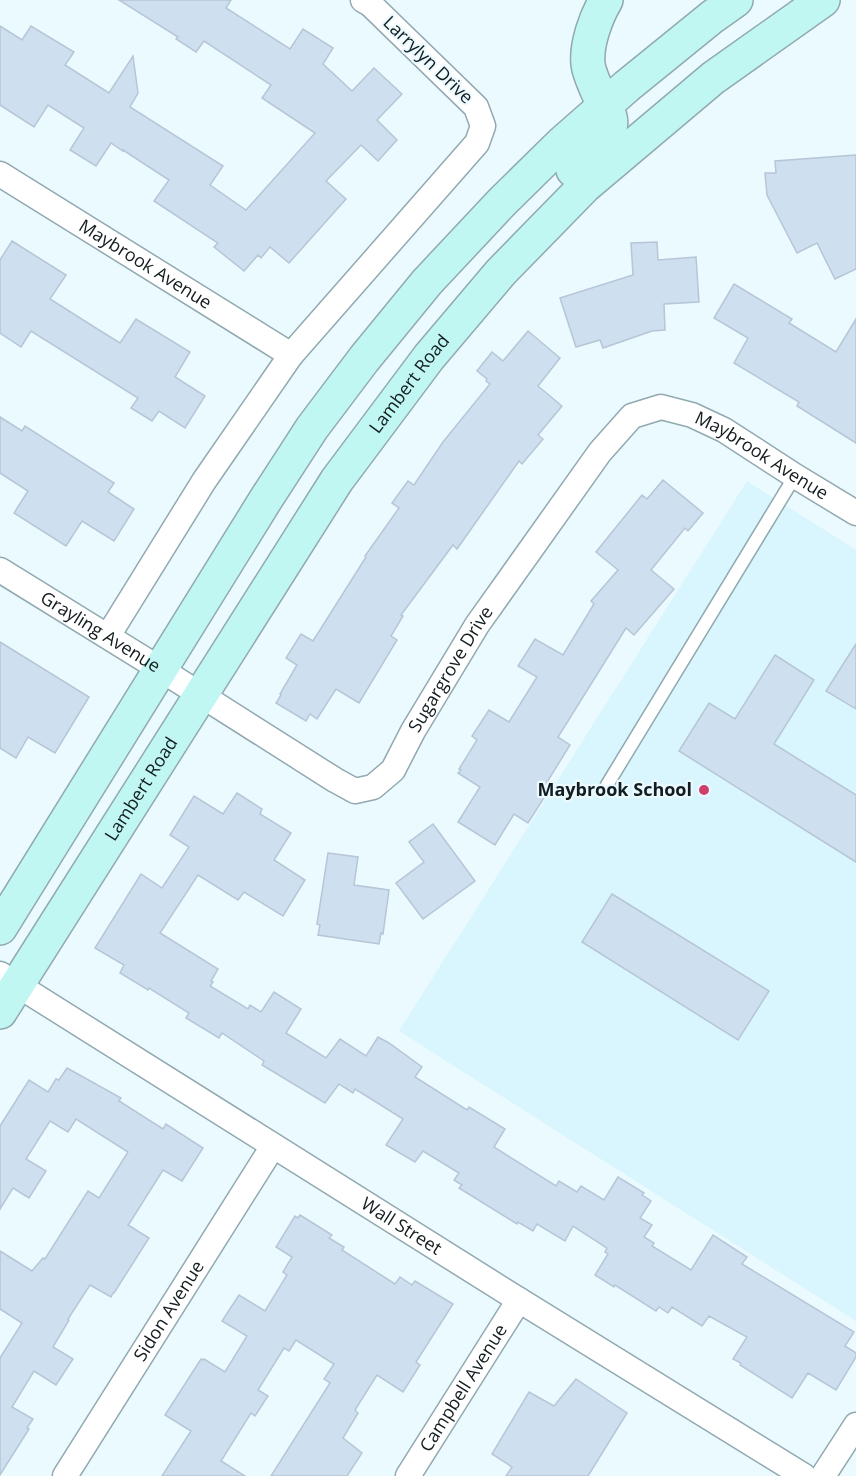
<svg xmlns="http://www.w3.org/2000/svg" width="856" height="1476" font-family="'Open Sans',sans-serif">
<rect width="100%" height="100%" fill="#ebfaff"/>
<polygon fill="#d9f5fd" points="747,481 856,550 856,1321 399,1031"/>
<g fill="#cedfef" stroke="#b6c6d6" stroke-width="1.5">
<polygon points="119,0 231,0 226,8 290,49 303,29 333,48 323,64 352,91 374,68 402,94 377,120 397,140 378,161 361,145 326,181 346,199 289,263 270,247 261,258 258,255 244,271 214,247 218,243 154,201 169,180 123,150 123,151 111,143 96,166 70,150 84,128 48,105 34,127 0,105 0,26 22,40 31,26 74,52 65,65 109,93 133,56 138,93 130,107 223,166 210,185 246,210 315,133 262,98 271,85 204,41 196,52 176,39 178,37"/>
<polygon points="856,155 856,269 835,279 817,243 797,253 767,195 765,173 776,173 775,161"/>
<polygon points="12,241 66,275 50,299 99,330 120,343 136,319 190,352 175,377 205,396 185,428 159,411 152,421 131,408 138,398 31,331 21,347 0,333 0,260"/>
<polygon points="657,242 658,260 696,257 699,302 664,304 665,330 652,331 603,348 600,340 576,347 560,298 633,275 631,243"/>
<polygon points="734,284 792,319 789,323 836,352 856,319 856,443 797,406 799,402 734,363 748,338 714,318"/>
<polygon points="528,331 560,358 538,386 562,406 538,435 543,439 522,464 519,461 457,549 453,545 401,615 403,616 391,636 397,640 359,703 336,689 317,719 310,714 306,721 276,703 281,695 280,694 297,665 286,658 301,634 313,641 366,557 365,556 399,508 392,503 408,481 414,485 443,442 490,384 486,381 487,379 477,371 492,352 503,361"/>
<polygon points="0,417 22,431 25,426 114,483 108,492 134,509 114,541 82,521 66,546 14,513 28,491 0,473"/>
<polygon points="663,480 703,513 688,531 685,528 651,570 674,589 634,635 626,628 558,737 570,745 544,787 549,790 528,823 514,814 495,845 458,822 480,787 458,773 461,770 459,769 477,740 472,736 489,710 509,722 537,677 518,666 535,639 563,655 594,604 591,601 618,570 596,552 642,495 647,499"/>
<polygon points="0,642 89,697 55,753 28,737 16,758 0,748"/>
<polygon points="856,644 856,709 826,691"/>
<polygon points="775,655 814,680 774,744 856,795 856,862 679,751 709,703 735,719"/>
<polygon points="237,793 262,809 260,814 291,833 274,860 305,880 283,916 244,892 238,900 198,875 160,933 218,969 211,981 213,982 210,986 248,1009 250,1005 261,1012 274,992 301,1009 286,1033 326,1058 340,1039 366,1056 378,1037 389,1043 422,1067 415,1077 467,1110 469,1107 505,1129 494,1147 556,1186 559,1181 577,1192 581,1186 604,1200 618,1177 644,1193 642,1195 651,1201 640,1218 652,1225 644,1237 654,1243 652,1246 691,1270 713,1235 747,1257 742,1264 854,1332 845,1346 856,1353 856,1357 836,1390 808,1373 792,1398 740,1365 741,1363 733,1359 747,1337 709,1316 702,1326 672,1307 668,1313 659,1307 656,1311 615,1285 614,1287 595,1275 608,1254 605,1252 607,1248 573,1226 565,1241 537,1224 533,1231 518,1222 517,1224 459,1188 462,1185 454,1180 459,1173 423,1151 415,1162 386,1145 403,1119 368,1097 355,1089 353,1093 339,1084 325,1103 262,1065 264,1061 222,1033 219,1038 186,1018 189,1013 149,988 148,990 120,973 124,965 95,948 141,874 162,888 189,847 170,835 194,796 223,814"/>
<polygon points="433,824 475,881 423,919 396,883 424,862 409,842"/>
<polygon points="328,853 358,857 354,885 389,890 383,934 381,933 379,944 318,935 320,925 317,924"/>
<polygon points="612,894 769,991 738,1040 582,942"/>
<polygon points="67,1068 121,1098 119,1101 163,1129 166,1124 203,1148 182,1181 163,1170 129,1224 128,1225 149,1238 114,1293 113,1293 111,1297 90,1285 68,1319 69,1320 53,1347 73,1359 56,1385 34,1371 12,1407 33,1419 27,1428 29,1429 0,1475 0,1358 22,1323 0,1309 0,1251 32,1271 43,1258 45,1259 88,1191 99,1198 128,1152 76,1119 68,1132 50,1121 26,1159 46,1171 29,1198 13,1188 0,1209 0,1126 29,1080 48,1092 56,1079 59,1080"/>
<polygon points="300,1215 332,1235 329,1238 344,1247 342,1250 395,1284 400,1277 412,1285 415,1281 453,1304 416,1362 420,1365 403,1392 377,1375 355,1410 358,1413 343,1438 362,1453 347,1476 271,1476 330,1383 324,1379 334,1364 296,1340 289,1351 284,1348 258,1390 268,1396 255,1416 251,1413 221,1461 245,1476 162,1476 191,1431 165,1415 201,1359 203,1360 204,1359 225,1372 247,1336 222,1321 239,1295 265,1311 287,1275 283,1272 292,1257 276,1247 295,1216 298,1218"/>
<polygon points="576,1379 627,1413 588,1476 506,1476 512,1467 492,1454 529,1392 554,1406"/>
</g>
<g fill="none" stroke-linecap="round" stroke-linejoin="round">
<g stroke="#91a9b0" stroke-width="15">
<polyline id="lane" points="607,785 795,476"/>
</g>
<g stroke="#91a9b0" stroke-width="27">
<g id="street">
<path id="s1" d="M0 174 291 355"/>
<path id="s2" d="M0 570 160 669 335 780 355 791 373 787 393 770 413 731 477 625 600 452 632 416 661 407 692 415 724 430 795 476 856 513"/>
<polyline points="108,636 204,481 291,355 477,143 483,126 476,107 370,4 363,0"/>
<path id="s3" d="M0 974 519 1300 804 1476"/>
<path id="s4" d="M65 1476 273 1146"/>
<path id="s5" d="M408 1476 519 1300"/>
<polyline points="823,1476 856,1425"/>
</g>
</g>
<g stroke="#91a9b0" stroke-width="36">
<g id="secondary">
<path d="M573 170C586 157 616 138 610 117 604 106 589 75 588 64 586 44 596 17 606 0"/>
<polyline points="0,928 266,499 312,428 364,359 427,282 501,203 561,144 627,86 712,17 736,0"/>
<path id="s6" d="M0 1012 337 480 429 357 501 272 585 186 713 78 823 0"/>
</g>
</g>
<use href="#lane" stroke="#fff" stroke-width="12"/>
<use href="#street" stroke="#fff" stroke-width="24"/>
<use href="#secondary" stroke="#c0f7f3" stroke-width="33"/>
</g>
<circle fill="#ce4069" stroke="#ebfaff" stroke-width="2" cx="704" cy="790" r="6"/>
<g text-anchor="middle" stroke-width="4.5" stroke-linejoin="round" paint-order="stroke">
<g font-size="18" fill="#131c1e" stroke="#ebfaff">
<text transform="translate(428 60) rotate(44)" y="6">Larrylyn Drive</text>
<text dy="6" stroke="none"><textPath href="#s1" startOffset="171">Maybrook Avenue</textPath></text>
<text dy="6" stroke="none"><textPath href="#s6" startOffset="750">Lambert Road</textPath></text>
<text dy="6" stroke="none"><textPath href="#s2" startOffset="1034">Maybrook Avenue</textPath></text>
<text dy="6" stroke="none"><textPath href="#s2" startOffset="118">Grayling Avenue</textPath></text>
<text dy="6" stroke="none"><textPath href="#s2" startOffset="579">Sugargrove Drive</textPath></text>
<text dy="6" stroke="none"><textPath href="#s6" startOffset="264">Lambert Road</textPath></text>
<text dy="6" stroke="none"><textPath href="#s3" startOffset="474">Wall Street</textPath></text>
<text dy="6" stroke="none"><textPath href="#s4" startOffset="195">Sidon Avenue</textPath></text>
<text dy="6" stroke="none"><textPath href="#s5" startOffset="104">Campbell Avenue</textPath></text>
</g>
<g font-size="18" font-weight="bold" fill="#131c1e" stroke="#ebfaff" text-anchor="end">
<text x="692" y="796">Maybrook School</text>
</g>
</g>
</svg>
